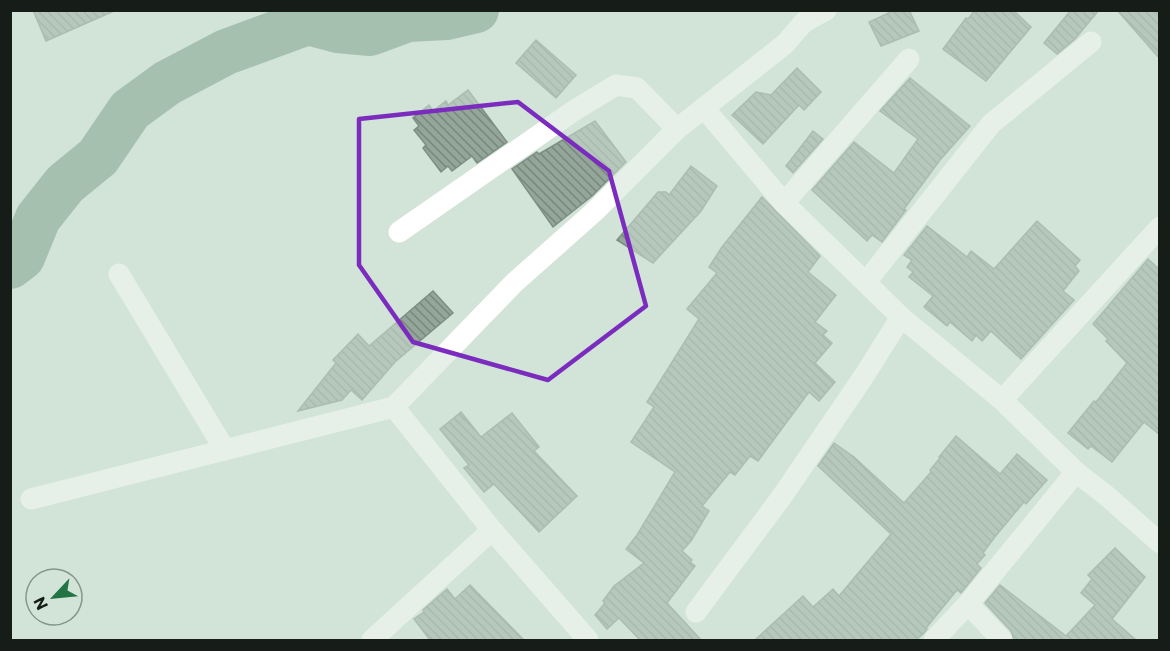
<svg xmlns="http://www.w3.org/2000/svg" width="1170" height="651" font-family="Commissioner,sans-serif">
<defs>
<pattern id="building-back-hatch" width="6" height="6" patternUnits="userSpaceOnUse" patternTransform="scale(1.5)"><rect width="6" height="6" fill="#94a599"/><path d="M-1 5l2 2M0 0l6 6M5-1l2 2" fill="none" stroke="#78867c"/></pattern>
</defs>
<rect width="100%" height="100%" fill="#d2e4d7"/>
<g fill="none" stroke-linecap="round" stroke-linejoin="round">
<polyline stroke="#70967c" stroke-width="46" points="10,266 22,257 38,218 65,184 98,157 130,110 167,83 226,52 308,22 338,30 370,33 408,19 446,17 476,10"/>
</g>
<g fill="url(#building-back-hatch)" stroke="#7d8e82" stroke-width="1.5">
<polygon points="33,10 116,10 46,41"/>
<polygon points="895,10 909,10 919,31 881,46 869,22"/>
<polygon points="975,10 1013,10 1031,27 986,81 943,49 966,18 968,19"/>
<polygon points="1071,10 1099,10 1075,39 1057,54 1044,43"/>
<polygon points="1117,10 1160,10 1160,59"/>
<polygon points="536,40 576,75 556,98 516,63"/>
<polygon points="797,68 821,92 804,110 799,105 763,144 732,115 756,92 771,95"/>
<polygon points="910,78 970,126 940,160 904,209 906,210 882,242 872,235 867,241 812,190 854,142 894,173 918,139 880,111"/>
<polygon points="468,90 507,142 477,163 472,156 452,171 448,166 441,172 423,148 426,145 414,130 419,126 413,118 429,105 433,111 446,101 448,105"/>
<polygon points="595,121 626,162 592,196 553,227 512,169 537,152 539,154"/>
<polygon points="813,131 823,139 793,173 786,166"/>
<polygon points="691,166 717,186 701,211 653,263 617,240 658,192 666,192 669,195"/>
<polygon points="762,197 820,256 808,272 836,295 815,322 827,331 823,335 832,343 815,363 835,382 819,401 809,392 758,461 750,456 735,475 730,472 702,506 709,511 691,541 682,551 692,560 690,562 695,566 667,603 701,640 640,640 619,618 607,629 595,615 605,603 603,601 614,586 644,563 626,549 637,535 675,472 631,442 654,407 647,402 699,319 687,309 717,273 709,267 722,247"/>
<polygon points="1037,221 1080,260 1075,266 1079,271 1063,291 1074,300 1021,359 991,331 982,341 976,335 972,341 950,322 947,326 924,307 933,296 909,277 913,272 907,267 912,260 904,255 927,226 967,257 971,251 994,269"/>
<polygon points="1148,259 1160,270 1160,435 1144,422 1112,462 1091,446 1088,449 1068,433 1094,401 1096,402 1127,363 1106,341 1108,339 1093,324"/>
<polygon points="433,291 453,313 395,362 362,400 351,390 342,400 298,411 336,363 333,360 358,334 369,346"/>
<polygon points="461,412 481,437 512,413 539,447 534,451 577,496 539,532 494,484 484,492 464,468 469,465 440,429"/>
<polygon points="956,436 1000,474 1017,454 1047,480 1026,504 1024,502 994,538 983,553 985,555 977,564 981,568 961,593 957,590 926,628 927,629 924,633 916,640 755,640 803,596 813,607 833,589 839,596 891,534 818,466 834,443 854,457 904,503 931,472 930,470 940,458 939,457"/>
<polygon points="1115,548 1145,577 1112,619 1136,640 1014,640 1011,631 985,603 1000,585 1066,636 1095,605 1081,593 1092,579 1088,575"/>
<polygon points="470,585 524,640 430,640 414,619 424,612 423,610 447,589 455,599"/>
</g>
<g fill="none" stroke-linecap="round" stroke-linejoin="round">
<g stroke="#fff" stroke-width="21">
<polyline points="704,108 784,203 901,317 1002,400 1076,472 1107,496 1160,543"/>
<polyline points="784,203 909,59"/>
<polyline points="399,232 575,110 616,85 637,88 677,129"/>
<polyline points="119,274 225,450"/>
<polyline points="866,282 991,124 1091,42"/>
<polyline points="1002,400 1160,227"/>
<polyline points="394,407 492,530 588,640"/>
<polyline points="31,499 394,407 514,283 594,212 677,129 785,44 804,22 826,10"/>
<polyline points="968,604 1002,640"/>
<polyline points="696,612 783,495 864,376 901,317"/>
<polyline points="372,640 492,530"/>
<polyline points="934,640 968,604 1076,472"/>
</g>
</g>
<path d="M0 0H1170V651H0ZM518 102 609 171 646 306 548 380 413 342 359 265V119Z" fill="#d2e4d7" fill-opacity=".55" fill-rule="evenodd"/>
<path fill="none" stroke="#7b2cbf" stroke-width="4.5" stroke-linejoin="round" d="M518 102 609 171 646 306 548 380 413 342 359 265V119Z"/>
<rect width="1170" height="651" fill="none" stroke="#161d18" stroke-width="24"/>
<g transform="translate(54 597) rotate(244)"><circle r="28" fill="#d2e4d7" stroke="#87948b" stroke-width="1.5"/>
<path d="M0-4.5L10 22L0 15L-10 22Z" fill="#227445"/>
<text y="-9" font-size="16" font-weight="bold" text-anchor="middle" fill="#161d18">N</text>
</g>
</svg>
